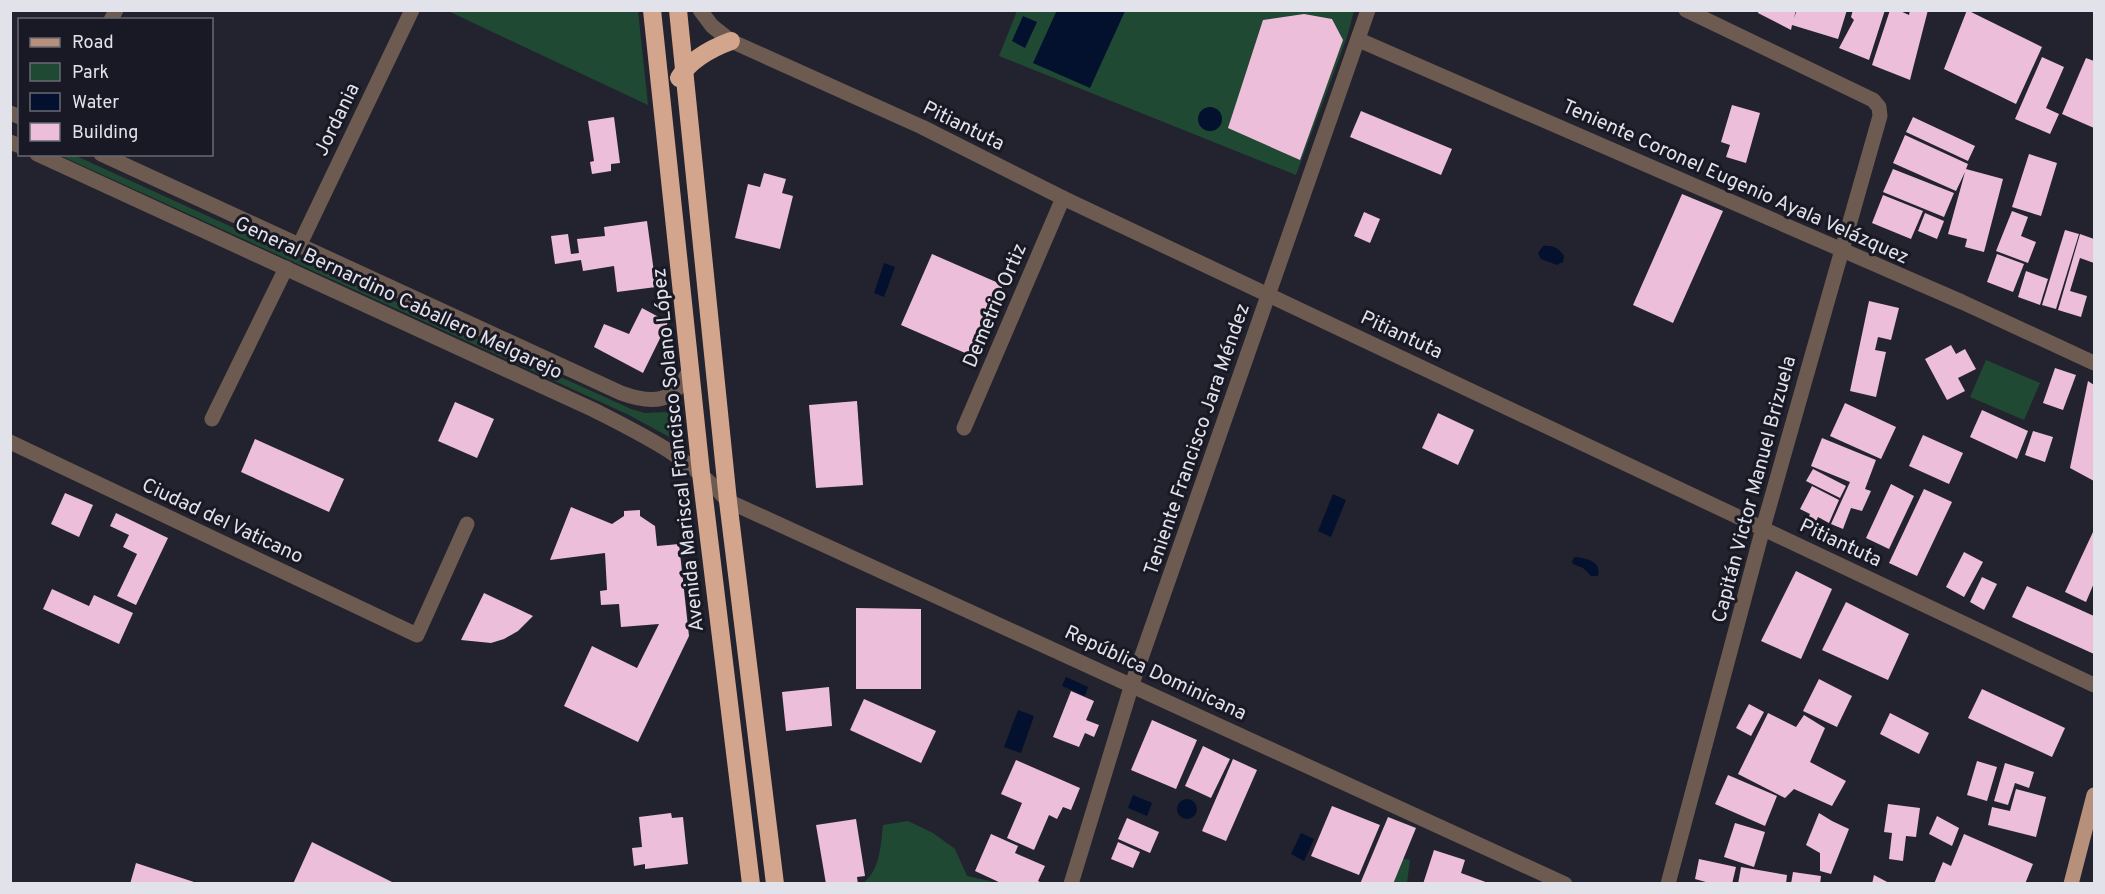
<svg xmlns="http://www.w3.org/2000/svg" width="2105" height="894" font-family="Overpass,sans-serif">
<rect width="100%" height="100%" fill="#22232e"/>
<g fill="#204933">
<polygon points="448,11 638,11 648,105"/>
<polygon points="1017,11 1354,11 1347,37 1296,175 999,56"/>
<polygon points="59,155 74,155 631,409 645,413 666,412 671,414 676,422 678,436 669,437 629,415"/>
<polygon points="1986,360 2040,383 2024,420 1970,397"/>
<path d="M908 821 933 833 955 849 967 876 998 883H863C880 871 881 844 883 825Z"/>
<polygon points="1394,857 1410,860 1407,883 1380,884"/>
</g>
<g fill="#03102e">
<polygon points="1057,10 1125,11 1090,88 1033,63"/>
<polygon points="1023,16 1037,22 1025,48 1012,41"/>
<circle cx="1210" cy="119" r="12"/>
<path d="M1543 246C1552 245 1559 248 1564 256L1563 262 1557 265 1541 259 1538 253Z"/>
<polygon points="884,263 895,267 884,297 874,293"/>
<polygon points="1333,494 1346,500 1331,537 1318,531"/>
<path d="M1575 557C1587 558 1602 562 1598 576H1591L1583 568 1573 564 1572 561Z"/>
<polygon points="1066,677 1088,687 1085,696 1062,686"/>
<polygon points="1018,710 1034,716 1021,753 1004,747"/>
<polygon points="1133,795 1152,803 1147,816 1128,808"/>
<circle cx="1187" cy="809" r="10"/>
<polygon points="1301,833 1314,839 1304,861 1291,854"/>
</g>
<g fill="#edbed9">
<polygon points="1759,10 1796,10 1794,18 1797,10 1847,10 1838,39 1792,25 1791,30 1758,13"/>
<polygon points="1853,10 1885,10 1869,60 1839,48 1854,20 1851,17"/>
<polygon points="1890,10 1898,10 1909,15 1910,10 1928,10 1910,80 1872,65"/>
<polygon points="1967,10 2042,47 2016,104 1944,69"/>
<polygon points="1304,14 1332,19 1343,40 1300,160 1228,128 1263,20"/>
<polygon points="2042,57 2064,67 2046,108 2059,114 2050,134 2015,119"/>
<polygon points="2086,58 2094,61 2094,128 2062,114"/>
<polygon points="1732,105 1760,113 1746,163 1726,157 1730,145 1721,142"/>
<polygon points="1361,111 1452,149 1441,175 1350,137"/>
<polygon points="614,117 620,163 611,164 611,171 592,174 590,162 594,161 588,121"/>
<polygon points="1913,117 1975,146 1968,161 1906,132"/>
<polygon points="1905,135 1968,164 1966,169 2003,179 1984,252 1965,247 1967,239 1948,234 1965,172 1956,191 1893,163"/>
<polygon points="2029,154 2057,163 2041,216 2012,207"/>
<polygon points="1893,169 1954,193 1944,217 1883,192"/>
<polygon points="764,173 786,179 782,193 793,196 780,249 735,238 748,184 760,187"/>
<polygon points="1682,194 1723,211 1673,323 1633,305"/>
<polygon points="1883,195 1923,211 1911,239 1872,223"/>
<polygon points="2012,211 2028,217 2021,236 2036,242 2028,263 1996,251"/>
<polygon points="1364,212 1380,219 1370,243 1354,236"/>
<polygon points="1925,213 1944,221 1937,239 1918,231"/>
<polygon points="647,221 656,287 617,292 614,266 583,271 581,260 555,264 551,236 568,234 571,254 579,253 577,239 605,236 604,227"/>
<polygon points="2065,230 2079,234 2056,309 2042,305"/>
<polygon points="2080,234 2094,239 2094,263 2080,258 2070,291 2087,296 2081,317 2058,310"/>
<polygon points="932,254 1003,285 972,356 901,325"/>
<polygon points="1997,254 2024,264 2013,292 1987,282"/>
<polygon points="2026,271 2048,279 2040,305 2018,297"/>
<polygon points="1869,301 1899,308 1891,340 1878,337 1875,350 1886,352 1876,397 1850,391"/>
<polygon points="642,308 668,322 643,373 594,347 604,324 629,334"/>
<polygon points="1951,345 1956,354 1965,349 1976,369 1958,378 1965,391 1947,400 1925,359"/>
<polygon points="2055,368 2076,375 2063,410 2043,403"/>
<polygon points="2088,381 2094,385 2094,481 2070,468"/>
<polygon points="857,401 863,485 816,488 809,405"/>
<polygon points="455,402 494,419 477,458 438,441"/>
<polygon points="1845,403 1896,427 1881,459 1830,436"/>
<polygon points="1982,410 2028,431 2017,459 1970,437"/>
<polygon points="1438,413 1474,430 1458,465 1422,448"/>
<polygon points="2033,431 2053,437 2045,462 2025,455"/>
<polygon points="1923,435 1963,453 1949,484 1909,466"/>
<polygon points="1822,438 1876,460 1865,489 1871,491 1862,511 1851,508 1843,529 1831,524 1850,482 1811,466"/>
<polygon points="255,439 344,479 329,512 241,472"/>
<polygon points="1813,469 1846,486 1840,498 1806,481"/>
<polygon points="1891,484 1914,496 1889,549 1866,538"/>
<polygon points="1812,486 1839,500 1829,523 1818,517 1815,524 1808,519 1810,514 1800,509"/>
<polygon points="1924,489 1952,502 1917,576 1889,563"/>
<polygon points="65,493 93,505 79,537 51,524"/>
<polygon points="571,507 612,524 624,516 624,511 640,510 640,516 655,526 657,546 679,544 689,636 638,742 564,706 592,646 637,668 659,624 621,627 619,604 601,605 600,591 607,590 605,553 550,560"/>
<polygon points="116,513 168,538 136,605 117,596 137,554 123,547 129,535 110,526"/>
<polygon points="2093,532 2094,533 2094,583 2086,602 2065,592"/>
<polygon points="1964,552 1983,562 1964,597 1946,587"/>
<polygon points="1796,571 1832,589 1801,659 1761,641"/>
<polygon points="1982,577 1997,584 1984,610 1970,602"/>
<polygon points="2027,586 2094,616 2094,654 2012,617"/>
<polygon points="52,589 89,606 94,595 133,613 119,644 43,609"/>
<polygon points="484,593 533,616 518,631 504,639 491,643 461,640"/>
<polygon points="1846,602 1909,634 1888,680 1822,650"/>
<polygon points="856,608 921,609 921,689 856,689"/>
<polygon points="1819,679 1852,696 1837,727 1803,711"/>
<polygon points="829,687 832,726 786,731 782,692"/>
<polygon points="1982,689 2065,728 2052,757 1968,718"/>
<polygon points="1071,691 1094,701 1086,720 1099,725 1094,737 1085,733 1079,747 1053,737"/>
<polygon points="864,699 936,731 921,763 850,730"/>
<polygon points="1749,704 1764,712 1751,736 1736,728"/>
<polygon points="1768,713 1796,727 1804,715 1825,728 1810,762 1846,781 1832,806 1794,789 1785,798 1738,774"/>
<polygon points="1890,713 1929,733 1919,754 1880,734"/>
<polygon points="1152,720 1197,740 1176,789 1131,770"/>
<polygon points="1203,746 1230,759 1211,798 1185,786"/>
<polygon points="1233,759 1257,770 1226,841 1202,831"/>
<polygon points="1016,760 1080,788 1071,810 1063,807 1057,819 1049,815 1034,850 1007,838 1022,803 1001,794"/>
<polygon points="1977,761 1997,767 1987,801 1967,795"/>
<polygon points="2005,763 2034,772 2029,788 2015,783 2008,805 1994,801"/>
<polygon points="1728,775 1777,796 1765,826 1715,804"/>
<polygon points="2016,789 2046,797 2036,837 1988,825 1992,807 2010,811"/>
<polygon points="1888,804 1920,808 1916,837 1906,836 1903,861 1889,859 1892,833 1884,832"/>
<polygon points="1332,806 1380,825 1359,875 1311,856"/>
<polygon points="671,813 672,818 683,817 688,864 645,869 645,864 634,866 632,848 642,847 639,817"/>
<polygon points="1819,813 1832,821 1849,829 1831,874 1820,871 1820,853 1806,845"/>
<polygon points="1937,816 1959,828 1952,846 1929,834"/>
<polygon points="1388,817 1416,828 1393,884 1360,884"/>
<polygon points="1127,818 1159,832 1150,853 1118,839"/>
<polygon points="856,819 865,876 857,877 858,884 826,884 816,825"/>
<polygon points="1735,823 1765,832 1754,867 1724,857"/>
<polygon points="991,834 1018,846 1015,853 1045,866 1038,881 1044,884 1003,884 975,871"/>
<polygon points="1964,834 2033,864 2025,884 1934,884 1943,862 1951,866"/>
<polygon points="312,842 396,884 293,884"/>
<polygon points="1118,842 1140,852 1133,868 1111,859"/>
<polygon points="1434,850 1465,860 1461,873 1491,884 1423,884"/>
<polygon points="1699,859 1736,867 1732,884 1713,884 1695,879"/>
<polygon points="136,863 197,883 197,884 130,884"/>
<polygon points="1741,867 1787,875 1786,884 1738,884"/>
<polygon points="1793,872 1821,876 1820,884 1791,884"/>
<polygon points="1874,875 1891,884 1872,884"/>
</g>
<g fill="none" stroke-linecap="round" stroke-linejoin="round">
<g stroke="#6d5a50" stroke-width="15">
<polyline points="700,10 712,26 731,41 922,127 1063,198 2094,685"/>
<polyline points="111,20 116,10"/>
<polyline points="1359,40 1962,302 2094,363"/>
<polyline points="10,113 20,117"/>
<polyline points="10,142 20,146"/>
<path d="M37 154 594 410C645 436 689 457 728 501L1565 884"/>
<path d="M101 154 621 393C654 405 674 403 690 369"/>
<polyline points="299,246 412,10"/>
<polyline points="212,419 286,268"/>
<polyline points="964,428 1063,198"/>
<polyline points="10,442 417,635 467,524"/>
<polyline points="1071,884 1132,684 1368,10"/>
<polyline points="1668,884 1763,528 1880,116 1879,107 1873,100 1686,10"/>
</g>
<polyline stroke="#b6907b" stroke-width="15" points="2071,884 2094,795"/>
<g stroke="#d3a58c" stroke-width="18">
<polyline points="652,10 701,473 751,884"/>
<polyline points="678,10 728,501 775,884"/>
<path d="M679 78C690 60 712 48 731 41"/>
</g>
</g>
<g text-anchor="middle" stroke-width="6" stroke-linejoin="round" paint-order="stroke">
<g font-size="20" fill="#e2e2ea" stroke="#181924">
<text transform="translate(336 119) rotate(-64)" y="7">Jordania</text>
<text transform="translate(964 125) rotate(26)" y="7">Pitiantuta</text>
<text transform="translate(1736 181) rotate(24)" y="7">Teniente Coronel Eugenio Ayala Velázquez</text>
<text transform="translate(399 297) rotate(25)" y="7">General Bernardino Caballero Melgarejo</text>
<text transform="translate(994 305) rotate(-67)" y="7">Demetrio Ortiz</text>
<text transform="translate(1402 334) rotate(25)" y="7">Pitiantuta</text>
<text transform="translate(1196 439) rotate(-71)" y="7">Teniente Francisco Jara Méndez</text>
<text transform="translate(677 450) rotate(-96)" y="7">Avenida Mariscal Francisco Solano López</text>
<text transform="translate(1753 489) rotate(-75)" y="7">Capitán Victor Manuel Brizuela</text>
<text transform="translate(223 520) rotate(25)" y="7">Ciudad del Vaticano</text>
<text transform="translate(1841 542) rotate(25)" y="7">Pitiantuta</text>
<text transform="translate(1156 672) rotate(25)" y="7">República Dominicana</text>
</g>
</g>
<rect width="2105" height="894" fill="none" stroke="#e2e2ea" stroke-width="24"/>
<rect x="18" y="18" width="195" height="138" fill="#181924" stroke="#696973" stroke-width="1.5"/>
<rect x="30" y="38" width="30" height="9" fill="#b6907b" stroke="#696973" stroke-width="1.5"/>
<text x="72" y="48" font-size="18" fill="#e2e2ea">Road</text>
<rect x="30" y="63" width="30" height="18" fill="#204933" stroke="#696973" stroke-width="1.5"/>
<text x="72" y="78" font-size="18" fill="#e2e2ea">Park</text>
<rect x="30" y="93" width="30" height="18" fill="#03102e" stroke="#696973" stroke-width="1.5"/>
<text x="72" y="108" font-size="18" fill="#e2e2ea">Water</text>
<rect x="30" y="123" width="30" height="18" fill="#edbed9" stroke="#696973" stroke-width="1.5"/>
<text x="72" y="138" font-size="18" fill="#e2e2ea">Building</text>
</svg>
